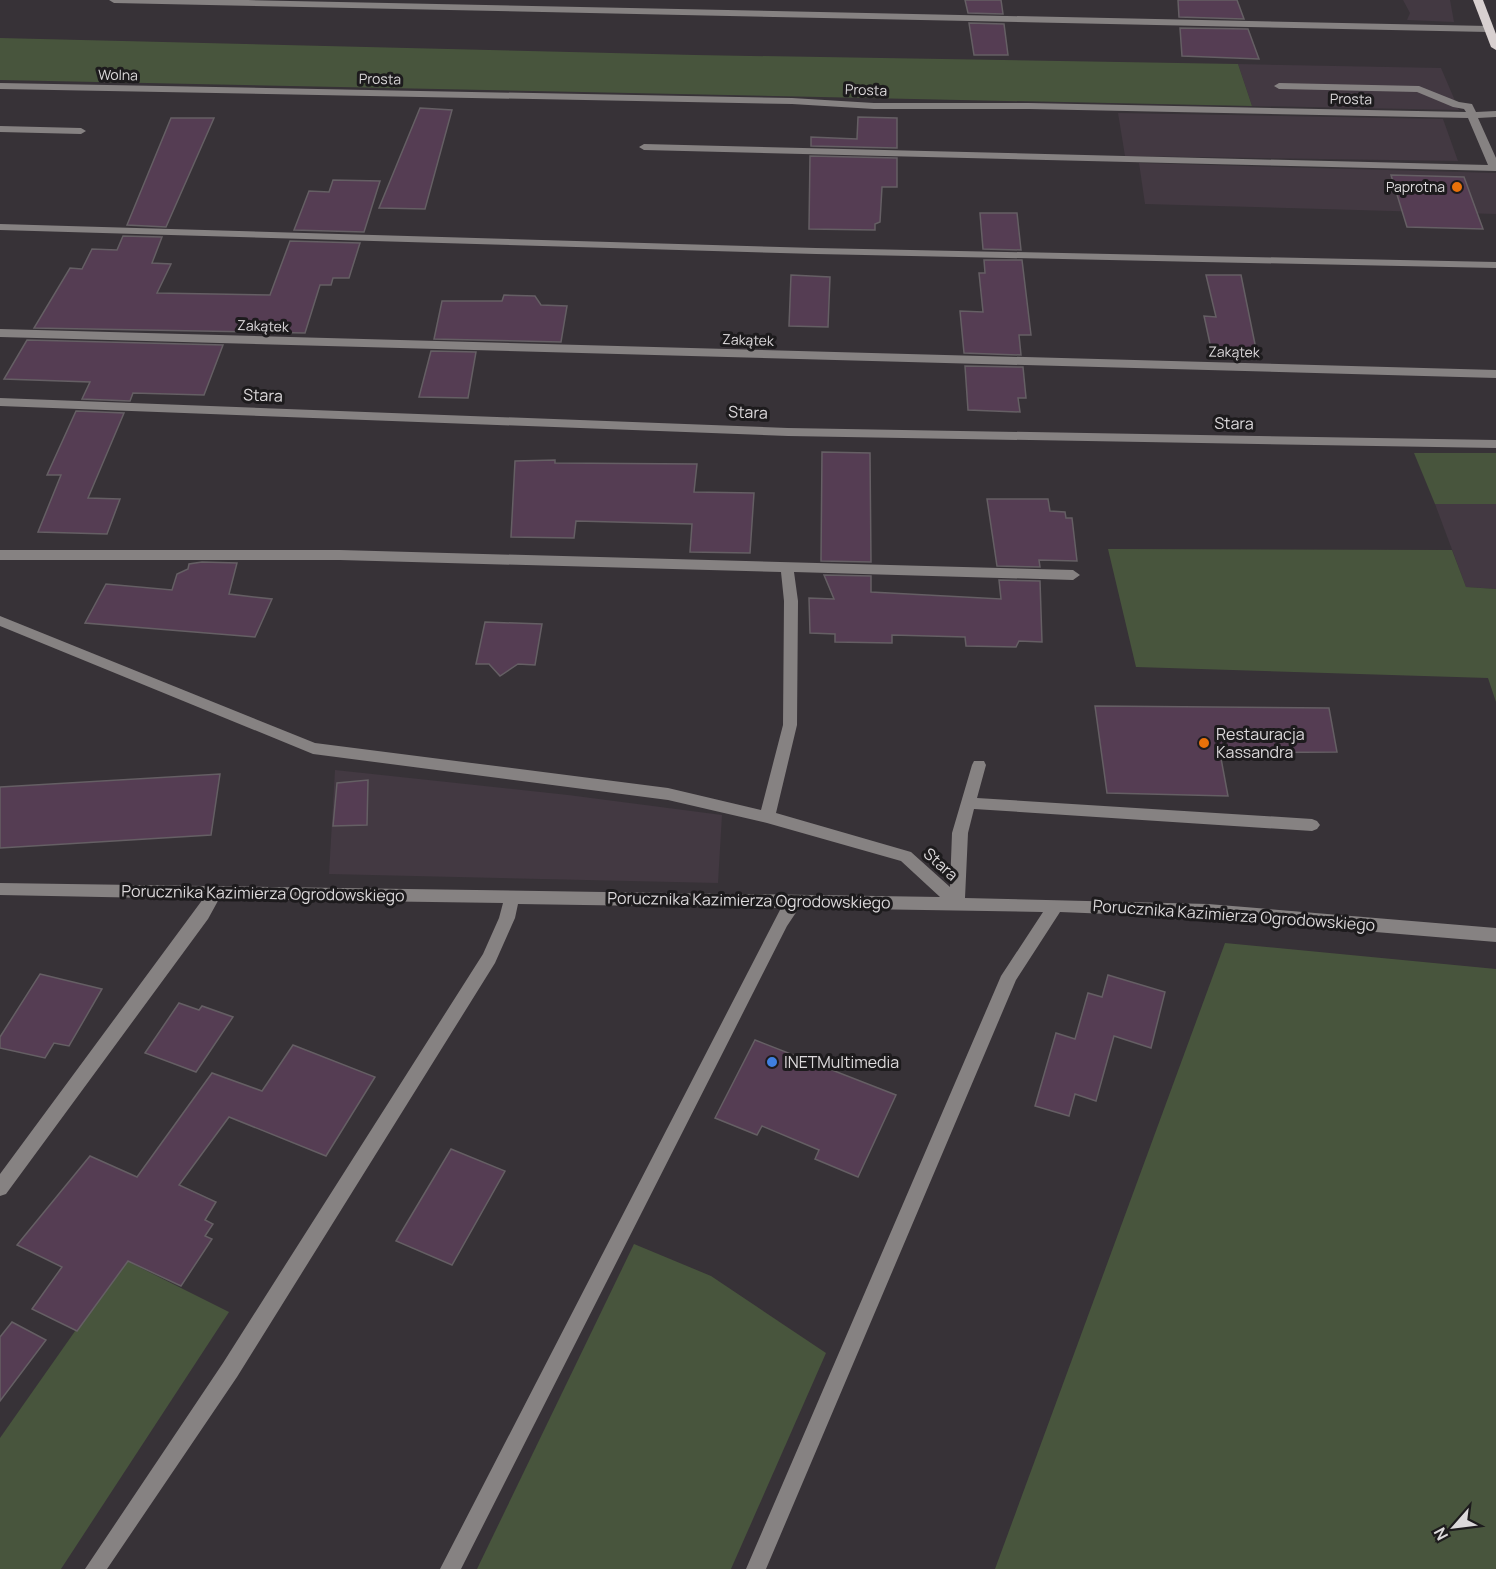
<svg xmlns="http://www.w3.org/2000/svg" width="1496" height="1569" font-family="Manrope,sans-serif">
<rect width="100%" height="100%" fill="#373237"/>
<g fill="#433942">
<polygon points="1403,0 1450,0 1454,22 1407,20 1410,13"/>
<polygon points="1238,64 1441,68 1459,110 1252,106"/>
<polygon points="1118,113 1443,119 1458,161 1125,156"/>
<polygon points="1139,163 1496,173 1496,214 1145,204"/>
<polygon points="1435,504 1496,504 1496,589 1466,587"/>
<polygon points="335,770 568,795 722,815 718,883 329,874"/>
</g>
<g fill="#48553d">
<polygon points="0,38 695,55 1238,64 1252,106 0,80"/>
<polygon points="1414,453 1496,453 1496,504 1435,504"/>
<polygon points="1108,549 1452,550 1466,587 1496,589 1496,702 1488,678 1136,667"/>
<polygon points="1225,943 1496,969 1496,1569 995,1569"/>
<polygon points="634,1244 711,1276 826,1353 731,1569 477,1569"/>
<polygon points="125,1260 229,1312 61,1569 0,1569 0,1438"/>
</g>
<g fill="#553d53" stroke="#655f64" stroke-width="1.5">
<polygon points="965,0 1001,0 1003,14 968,13"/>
<polygon points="1178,0 1237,0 1244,19 1179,17"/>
<polygon points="969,23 1004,24 1008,55 974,55"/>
<polygon points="1180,28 1248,29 1259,59 1182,56"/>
<polygon points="420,108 452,110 425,209 379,208"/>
<polygon points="858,117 897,118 897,148 811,146 811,137 857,139"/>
<polygon points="171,118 214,118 166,227 127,225"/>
<polygon points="810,156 897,158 897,187 882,187 880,222 875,224 875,230 809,229"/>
<polygon points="1391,175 1464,177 1483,229 1407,227"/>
<polygon points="333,180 380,181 364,232 294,230 309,191 329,192"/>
<polygon points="980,213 1017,213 1021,250 983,249"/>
<polygon points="123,236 162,237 152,263 171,264 157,293 270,295 290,241 360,243 349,278 333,278 331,285 320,285 305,333 34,328 70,268 82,269 92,249 117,250"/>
<polygon points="984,260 1022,260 1031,335 1019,335 1021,355 964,353 960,311 983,312 979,273 985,273"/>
<polygon points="791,275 830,277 828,327 789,326"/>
<polygon points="1206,275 1241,275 1257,354 1212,353 1204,316 1216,317"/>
<polygon points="504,295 535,296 541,305 567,306 561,342 434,339 442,301 502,301"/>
<polygon points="27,340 223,345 204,395 133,393 130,401 82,399 90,382 4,379"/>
<polygon points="431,351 476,352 468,398 419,397"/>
<polygon points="965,366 1023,367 1026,398 1018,398 1020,412 968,410"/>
<polygon points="76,411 124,413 88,498 120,499 107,534 38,532 61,475 47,475"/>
<polygon points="822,452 870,453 871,562 821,561"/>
<polygon points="555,460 555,463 697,464 694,492 754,493 750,553 690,552 692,524 576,521 574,538 511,537 515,461"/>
<polygon points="987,499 1048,499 1050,511 1065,512 1066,518 1072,518 1077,561 1039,560 1040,567 997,566"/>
<polygon points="202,562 237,563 229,594 272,599 255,637 85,623 106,584 172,590 177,574 188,569 189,564"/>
<polygon points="824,575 871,576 871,592 1001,599 999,580 1040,581 1042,642 1019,641 1016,647 966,646 965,637 892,635 892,643 835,642 835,634 810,633 809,598 834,599"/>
<polygon points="485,622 542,624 535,665 518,664 500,676 489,664 476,664"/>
<polygon points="1095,706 1329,708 1337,752 1220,753 1228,796 1107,793"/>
<polygon points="220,774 211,835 0,848 0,787"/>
<polygon points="368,780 367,825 333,826 337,783"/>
<polygon points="40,974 102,989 69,1046 54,1043 45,1058 0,1048 0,1037"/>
<polygon points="1108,975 1165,992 1151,1048 1114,1036 1096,1101 1075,1094 1069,1116 1035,1106 1056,1033 1075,1039 1088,993 1102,997"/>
<polygon points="179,1003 199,1010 202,1006 233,1017 196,1072 145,1053"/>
<polygon points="755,1040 896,1095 858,1177 815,1159 819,1150 762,1126 757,1135 715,1118"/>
<polygon points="293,1045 375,1077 326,1156 229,1117 179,1185 216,1202 205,1220 213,1224 205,1236 212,1239 181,1286 128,1261 77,1331 32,1309 62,1267 17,1245 90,1156 137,1177 212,1073 262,1091"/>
<polygon points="451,1149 505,1171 452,1265 396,1241"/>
<polygon points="12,1322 46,1340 0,1401 0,1337"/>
</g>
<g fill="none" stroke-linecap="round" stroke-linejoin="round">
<g fill="#868282" fill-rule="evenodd">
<polygon points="109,0 248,0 1488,26 1493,29 1488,32 114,3"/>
<polygon points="0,83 792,98 874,103 1029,103 1466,112 1464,109 1453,107 1417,92 1279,89 1274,86 1279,83 1419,86 1459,102 1472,104 1476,112 1496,111 1496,117 1478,118 1496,158 1496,171 644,150 639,147 644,144 1488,165 1468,118 1029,109 874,109 792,104 0,89"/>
<polygon points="0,126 81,128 86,131 81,134 0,132"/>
<polygon points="0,224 816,248 1496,262 1496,268 816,254 0,230"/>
<polygon points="0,329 1496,370 1496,378 0,337"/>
<polygon points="0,398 788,428 1496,440 1496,448 788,436 0,406"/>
<polygon points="0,550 340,550 1073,570 1080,575 1073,580 794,572 798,601 797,725 776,813 911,852 950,887 952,833 972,765 974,761 984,761 986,765 977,798 1312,819 1317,821 1320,825 1317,829 1312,831 974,809 968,833 965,898 1208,904 1496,928 1496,942 1208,918 1060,912 1016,980 766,1569 746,1569 1001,976 1043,912 799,908 787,926 461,1569 440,1569 781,908 518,904 515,918 495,963 237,1377 107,1569 85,1569 223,1363 483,954 499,918 503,903 219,899 208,919 6,1194 0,1196 0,1174 203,899 0,895 0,883 940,897 901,861 767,823 668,800 313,754 0,626 0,616 315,743 668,788 761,810 783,725 784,601 781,572 340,560 0,560"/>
</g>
<polygon fill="#d8d0d0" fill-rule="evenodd" points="1473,0 1483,0 1496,34 1496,50 1491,47"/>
</g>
<g fill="#e8710a" stroke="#1d1b1d" stroke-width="2">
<circle cx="1457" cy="187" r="6"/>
<circle cx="1204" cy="743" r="6"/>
</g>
<circle fill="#3f7fe0" stroke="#1d1b1d" stroke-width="2" cx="772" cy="1062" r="6"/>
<g text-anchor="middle" stroke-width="6" stroke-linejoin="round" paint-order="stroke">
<g font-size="14" fill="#dcd9db" stroke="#1d1b1d">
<text transform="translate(118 75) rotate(1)" y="5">Wolna</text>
<text transform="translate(380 79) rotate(1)" y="5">Prosta</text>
<text transform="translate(866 90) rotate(2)" y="5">Prosta</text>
<text transform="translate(1351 99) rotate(1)" y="5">Prosta</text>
<text transform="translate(263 326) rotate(2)" y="5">Zakątek</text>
<text transform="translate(748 340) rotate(2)" y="5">Zakątek</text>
<text transform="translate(1234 352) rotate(1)" y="5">Zakątek</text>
</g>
<g font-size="14" fill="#dcd9db" stroke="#1d1b1d" text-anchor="end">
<text x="1445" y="192">Paprotna</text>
</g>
<g font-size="16" fill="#dcd9db" stroke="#1d1b1d">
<text transform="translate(263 395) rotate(2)" y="6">Stara</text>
<text transform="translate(748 412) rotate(2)" y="6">Stara</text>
<text transform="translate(1234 423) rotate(1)" y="6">Stara</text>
<text transform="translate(941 864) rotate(42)" y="6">Stara</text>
<text transform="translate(263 893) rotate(1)" y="6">Porucznika Kazimierza Ogrodowskiego</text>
<text transform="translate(749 900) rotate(1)" y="6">Porucznika Kazimierza Ogrodowskiego</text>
<text transform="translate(1234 915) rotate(4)" y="6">Porucznika Kazimierza Ogrodowskiego</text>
</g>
<g font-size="16" fill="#dcd9db" stroke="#1d1b1d" text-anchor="start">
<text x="1216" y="740">Restauracja<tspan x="1216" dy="18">Kassandra</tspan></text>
<text x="784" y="1068">INETMultimedia</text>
</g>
</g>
<g transform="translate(1454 1527) rotate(242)" stroke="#1d1b1d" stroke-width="4.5" paint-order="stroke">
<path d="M0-4.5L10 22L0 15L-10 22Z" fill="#dcd9db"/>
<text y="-9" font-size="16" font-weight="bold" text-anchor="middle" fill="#dcd9db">N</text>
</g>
</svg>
